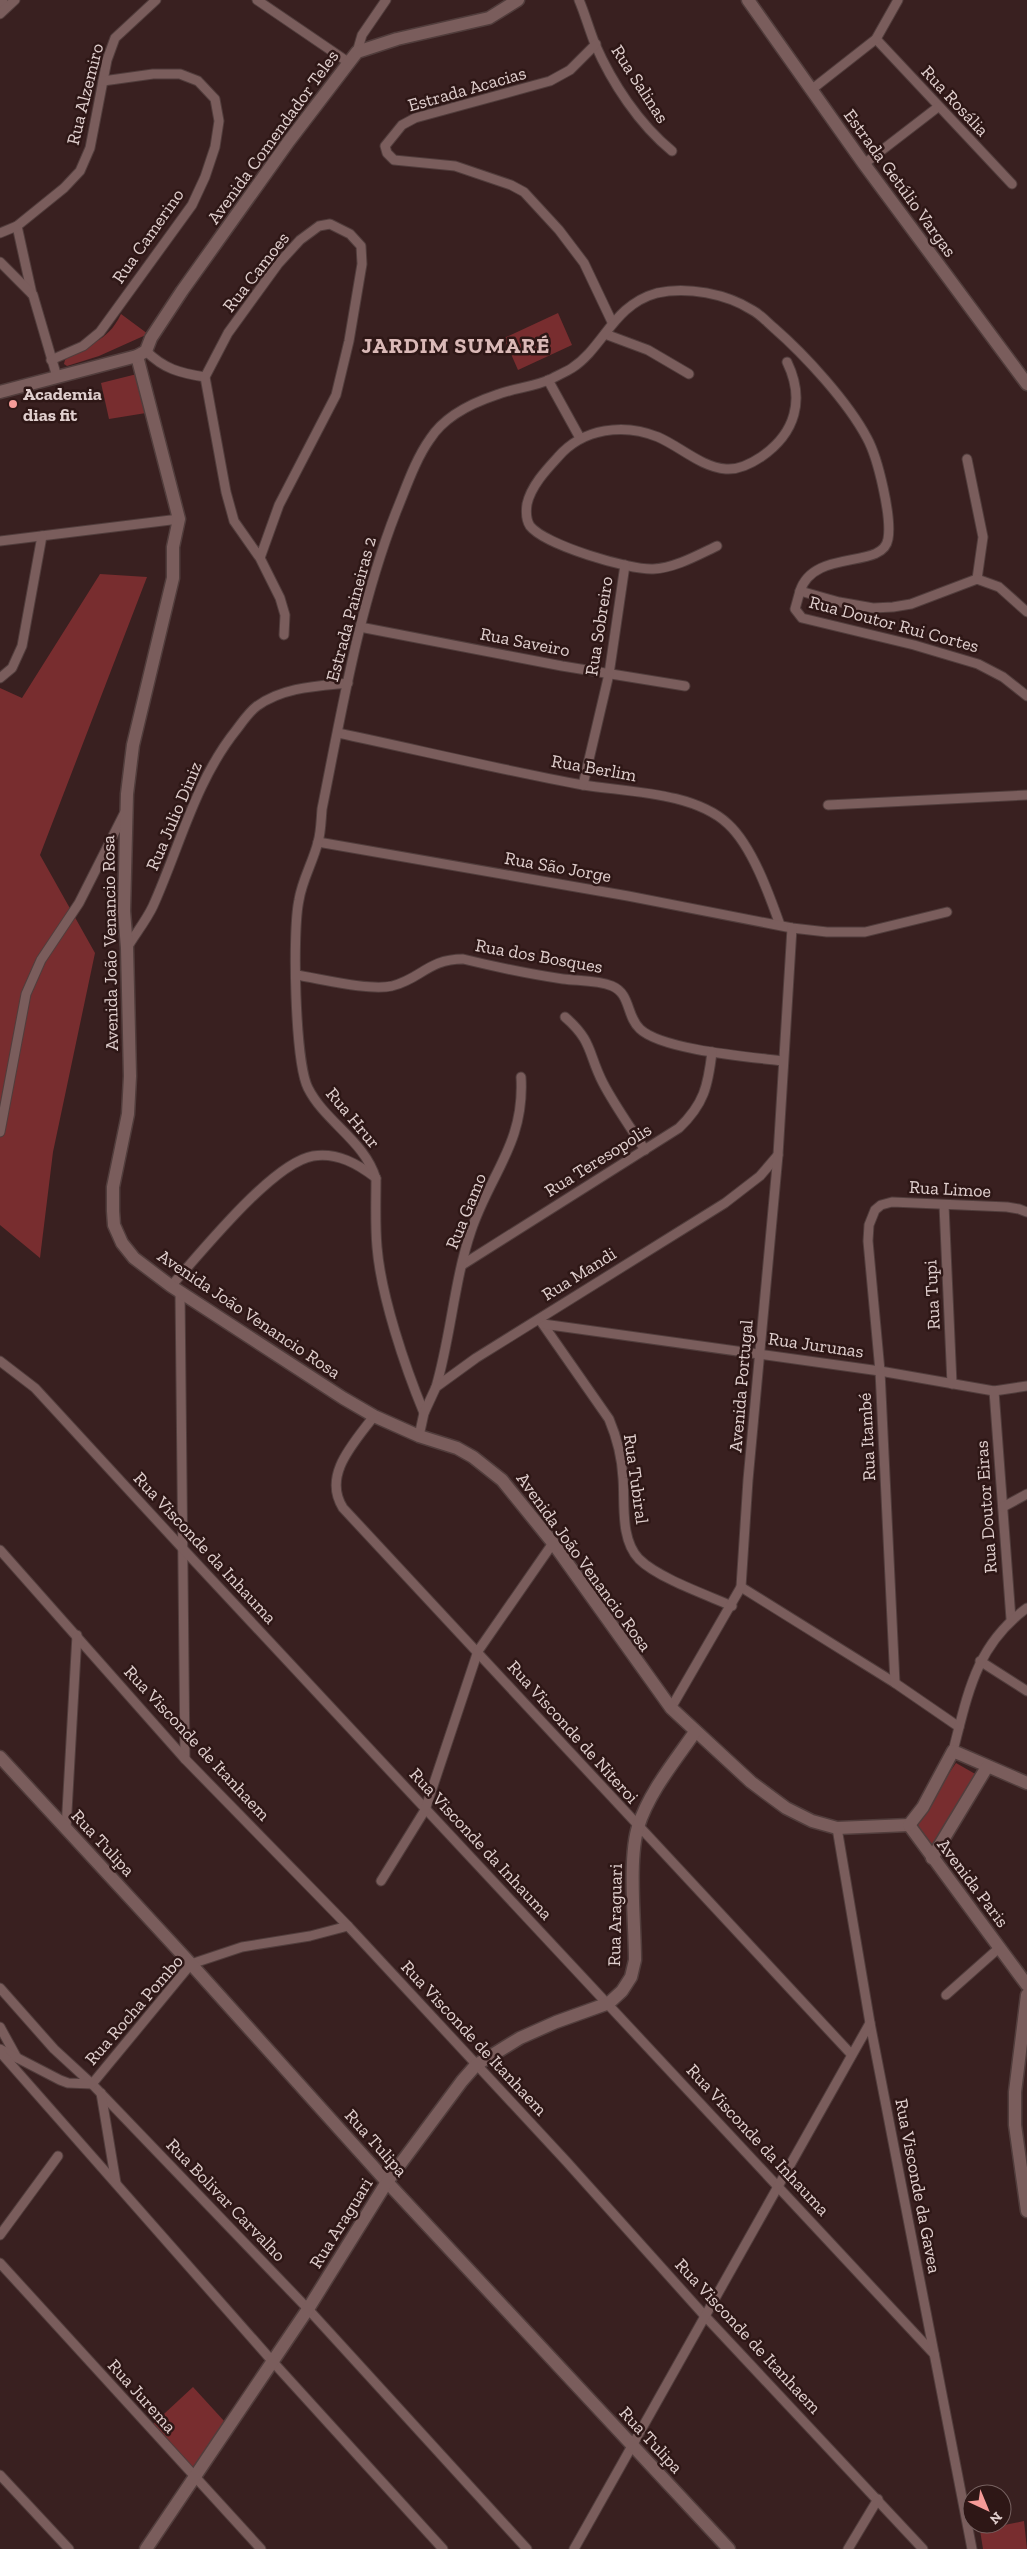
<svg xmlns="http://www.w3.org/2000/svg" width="1027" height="2549" font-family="'Zilla Slab',serif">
<rect width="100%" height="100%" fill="#392020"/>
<g fill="#782d2f">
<polygon points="558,313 572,345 518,370 504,338"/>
<path d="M121 314 148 334 99 356 67 366 64 364 65 360C88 341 106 345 121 314Z"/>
<polygon points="137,374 146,413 109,419 101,383"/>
<polygon points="100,574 147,577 40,855 95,953 53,1152 40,1258 0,1225 0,688 22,698"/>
<polygon points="956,1763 977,1775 932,1848 915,1823"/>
<polygon points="193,2387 225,2422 193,2470 151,2426"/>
<polygon points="1024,2521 1027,2549 983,2549 980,2530"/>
</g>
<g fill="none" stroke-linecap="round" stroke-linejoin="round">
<g stroke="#513d3c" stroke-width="11">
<g id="minor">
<polyline points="257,0 348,62"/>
<path d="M579 0C585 14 589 29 595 44 612 83 639 124 672 151"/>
<polyline points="0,5 3,0"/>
<polyline points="0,14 15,0"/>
<polyline points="876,39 1012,184"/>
<polyline points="596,44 570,70 550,81 415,118 402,125 385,146 387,153 394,160 455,166 511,185 524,192 559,230 584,263 612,322"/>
<polyline points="357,52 362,35 386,0"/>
<polyline points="811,90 876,39 898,0"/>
<polyline points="864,164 938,107"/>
<polyline points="17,226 32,294"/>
<polyline points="0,233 17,226 64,188 80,171 90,148 107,60 115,38 156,0"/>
<polyline points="0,262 33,295 57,377"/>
<polyline points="605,334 648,350 689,374"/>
<path d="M146 351C164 369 180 373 205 377"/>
<polyline points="51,360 83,346 100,332 192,205 205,177 215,147 219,121 215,99 198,81 180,74 153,74 103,81"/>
<polyline points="548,380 580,438"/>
<polyline points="967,459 983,537 977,579"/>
<polyline points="0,541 179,519"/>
<path d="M717 546C698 555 675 568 653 569 629 570 545 545 530 526 526 520 526 511 527 504 531 486 546 470 558 457 583 428 624 423 658 437 681 447 701 467 726 469 738 470 752 463 761 457 796 433 805 399 787 362"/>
<polyline points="260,558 279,505 336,395 349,341 362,264 361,246 350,234 330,224 319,226 300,240 278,264 228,333 205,377 226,492 234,521 260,558 280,598 285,615 284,635"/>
<polyline points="800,591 795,609 802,618 914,645 978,664 1003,677 1027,696"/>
<polyline points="360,627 562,666 685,686"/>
<polyline points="0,678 12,668 22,646 42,536"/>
<path d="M338 733C419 750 501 770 583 785 627 792 694 792 728 824 752 846 769 894 780 925"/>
<polyline points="583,785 609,674 625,565"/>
<polyline points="828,805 1027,795"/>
<polyline points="318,842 628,896 792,928 827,932 865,932 947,912"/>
<path d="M127 948C135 934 146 921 153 906 180 846 195 781 237 729 243 721 249 712 257 706 283 687 317 686 348 683"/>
<path d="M296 975C322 979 369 991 392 986 421 979 428 959 463 959 496 967 529 974 563 979 579 981 597 980 612 986 631 994 626 1016 640 1029 662 1050 751 1057 783 1061"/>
<path d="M565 1017C593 1041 588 1054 603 1083 615 1106 631 1128 645 1150"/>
<polyline points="0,1132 26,994 41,960 79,903 125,812"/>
<polyline points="944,1205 952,1384"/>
<path d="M462 1265 679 1128C704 1104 708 1086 712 1052"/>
<path d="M171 1286C200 1254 272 1163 313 1156 337 1152 358 1164 376 1178"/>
<polyline points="180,1292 185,1759"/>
<path d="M542 1323 609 1419C617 1438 622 1458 623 1478 625 1504 620 1539 639 1559 658 1578 707 1595 732 1606"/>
<polyline points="543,1324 880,1371 994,1391 1027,1386"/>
<polyline points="0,1361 35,1388 185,1551 934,2354"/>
<path d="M436 1387C451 1336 454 1281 471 1231 490 1174 525 1143 521 1077"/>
<polyline points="994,1391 1011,1619"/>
<path d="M424 1413C405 1367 381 1296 377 1247 375 1225 376 1202 376 1179 365 1141 325 1122 308 1088 295 1062 292 931 299 900 302 880 313 862 318 842 321 832 321 820 322 809 342 709 359 607 396 512 406 488 415 460 430 439 444 417 472 403 496 395 514 388 534 387 551 379 558 375 566 372 572 368 604 347 613 305 657 293 687 286 727 294 752 310 760 314 767 322 774 328 805 355 848 402 867 438 878 458 892 517 888 539 883 570 814 548 800 591L839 602 873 608 893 607 911 604 977 579 999 587 1027 612"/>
<path d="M374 1416C354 1443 322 1475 343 1508L851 2054"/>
<polyline points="419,1436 424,1413 436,1387 476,1358 725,1203 760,1176 778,1155"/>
<polyline points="1003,1507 1027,1494"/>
<polyline points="0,1550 185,1759 348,1926 566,2161 704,2315 923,2549"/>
<polyline points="741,1587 895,1683 959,1727"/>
<polyline points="980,1661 1027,1691"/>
<polyline points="895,1683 880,1371 868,1241 869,1225 875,1210 881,1205 892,1202 1007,1207 1019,1209 1027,1212"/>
<polyline points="671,1708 741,1587 748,1480 778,1155 792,928"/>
<path d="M953 1751C968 1693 976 1645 1027 1608"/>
<polyline points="837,1828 870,2023 972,2549"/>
<polyline points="66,1829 77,1635"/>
<polyline points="381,1881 425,1810 478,1651 553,1543"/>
<polyline points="0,1988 54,2049 92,2084 308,2309 527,2549"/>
<polyline points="946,1995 999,1948"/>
<polyline points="0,2027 17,2058"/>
<polyline points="0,2049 60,2080 68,2083 92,2084 191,1964 242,1947 310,1936 348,1926"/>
<polyline points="0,2052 273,2362 443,2549"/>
<polyline points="101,2093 116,2183"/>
<polyline points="0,2235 58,2156"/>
<polyline points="0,2263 261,2549"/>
<polyline points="0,2475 69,2549"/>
<polyline points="574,2549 870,2023"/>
<polyline points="848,2549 878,2499"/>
</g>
</g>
<g stroke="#513d3c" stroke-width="15">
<g id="secondary">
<polyline points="748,0 864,164 1027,384"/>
<polyline points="137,356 179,519 173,547 173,578 133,745 127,794 124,911 127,948 130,1076 128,1114 113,1187 113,1211 114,1225 122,1243 134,1258 171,1286 343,1398 374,1416 419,1436 457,1448 473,1457 502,1480 553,1543 671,1708 751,1782 786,1808 812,1821 837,1828 909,1825"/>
<polyline points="0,392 137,356 146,351 151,338 182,291 289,141 357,52 397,39 489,18 518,0"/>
<polyline points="0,1757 191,1964 387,2182 729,2549"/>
<polyline points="909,1825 1027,1985"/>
<polyline points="909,1825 923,1807 953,1751 1027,1783"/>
<polyline points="932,1858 987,1767"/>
<polyline points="1027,1995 1015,2092 1015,2125 1027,2211"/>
<path d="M146 2549 308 2309 387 2182 462 2081 476 2065 520 2038 556 2022 609 2003 622 1991 631 1977 635 1960C635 1924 628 1859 638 1827 649 1792 675 1761 695 1732"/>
</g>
</g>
<use href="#minor" stroke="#7a5d5c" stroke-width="9"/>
<use href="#secondary" stroke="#7a5d5c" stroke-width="12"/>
</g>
<circle fill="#f59b98" stroke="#2e1716" stroke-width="2" cx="13" cy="404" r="5"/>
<g text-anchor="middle" stroke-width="5" stroke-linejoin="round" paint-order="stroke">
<g font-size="18" fill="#e1d0cf" stroke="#2e1716">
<text transform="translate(640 84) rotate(57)" y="6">Rua Salinas</text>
<text transform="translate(467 89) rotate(-16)" y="6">Estrada Acacias</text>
<text transform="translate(85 94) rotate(-76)" y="6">Rua Alzemiro</text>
<text transform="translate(955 101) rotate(47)" y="6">Rua Rosália</text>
<text transform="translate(273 137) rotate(-54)" y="6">Avenida Comendador Teles</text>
<text transform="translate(900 183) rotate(54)" y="6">Estrada Getúlio Vargas</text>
<text transform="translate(148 236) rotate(-55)" y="6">Rua Camerino</text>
<text transform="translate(256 272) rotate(-52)" y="6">Rua Camoes</text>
<text transform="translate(351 609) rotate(-75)" y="6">Estrada Paineiras 2</text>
<text transform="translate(894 624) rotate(15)" y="6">Rua Doutor Rui Cortes</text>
<text transform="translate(599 626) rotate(-81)" y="6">Rua Sobreiro</text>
<text transform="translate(525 642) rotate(11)" y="6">Rua Saveiro</text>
<text transform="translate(594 768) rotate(10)" y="6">Rua Berlim</text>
<text transform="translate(174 816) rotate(-67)" y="6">Rua Julio Diniz</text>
<text transform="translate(558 867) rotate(10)" y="6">Rua São Jorge</text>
<text transform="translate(110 943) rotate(-91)" y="6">Avenida João Venancio Rosa</text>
<text transform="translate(539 956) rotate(10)" y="6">Rua dos Bosques</text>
<text transform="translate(353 1118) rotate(50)" y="6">Rua Hrur</text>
<text transform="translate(598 1160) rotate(-32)" y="6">Rua Teresopolis</text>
<text transform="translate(950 1189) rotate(3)" y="6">Rua Limoe</text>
<text transform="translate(466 1211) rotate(-68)" y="6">Rua Gamo</text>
<text transform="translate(579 1274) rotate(-32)" y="6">Rua Mandi</text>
<text transform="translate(932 1295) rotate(-93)" y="6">Rua Tupi</text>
<text transform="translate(249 1314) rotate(34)" y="6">Avenida João Venancio Rosa</text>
<text transform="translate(816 1345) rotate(8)" y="6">Rua Jurunas</text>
<text transform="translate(741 1386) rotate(-85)" y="6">Avenida Portugal</text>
<text transform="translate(867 1437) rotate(-93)" y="6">Rua Itambé</text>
<text transform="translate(636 1479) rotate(82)" y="6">Rua Tubiral</text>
<text transform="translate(986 1507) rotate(-94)" y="6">Rua Doutor Eiras</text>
<text transform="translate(205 1548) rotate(47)" y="6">Rua Visconde da Inhauma</text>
<text transform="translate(584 1562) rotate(54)" y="6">Avenida João Venancio Rosa</text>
<text transform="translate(573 1732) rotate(48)" y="6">Rua Visconde de Niteroi</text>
<text transform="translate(197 1743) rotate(47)" y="6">Rua Visconde de Itanhaem</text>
<text transform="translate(103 1843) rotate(47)" y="6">Rua Tulipa</text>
<text transform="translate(481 1844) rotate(47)" y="6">Rua Visconde da Inhauma</text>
<text transform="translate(973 1883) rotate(53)" y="6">Avenida Paris</text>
<text transform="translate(615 1915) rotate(-89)" y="6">Rua Araguari</text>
<text transform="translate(134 2010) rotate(-49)" y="6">Rua Rocha Pombo</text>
<text transform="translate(474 2038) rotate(47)" y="6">Rua Visconde de Itanhaem</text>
<text transform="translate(758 2140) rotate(47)" y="6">Rua Visconde da Inhauma</text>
<text transform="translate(376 2143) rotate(48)" y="6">Rua Tulipa</text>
<text transform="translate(918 2186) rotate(79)" y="6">Rua Visconde da Gavea</text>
<text transform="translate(226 2200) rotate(46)" y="6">Rua Bolivar Carvalho</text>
<text transform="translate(341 2223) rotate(-58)" y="6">Rua Araguari</text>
<text transform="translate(748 2336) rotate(47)" y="6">Rua Visconde de Itanhaem</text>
<text transform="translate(142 2396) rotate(48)" y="6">Rua Jurema</text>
<text transform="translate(651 2440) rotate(47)" y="6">Rua Tulipa</text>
</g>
<g font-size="18" font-weight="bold" fill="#e1d0cf" stroke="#2e1716" text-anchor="start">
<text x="23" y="400">Academia<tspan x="23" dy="21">dias fit</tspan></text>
</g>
<g font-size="22" font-weight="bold" letter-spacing="1" fill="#dab9b7" stroke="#2e1716">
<text x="456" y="353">JARDIM SUMARÉ</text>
</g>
</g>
<g transform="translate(987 2509) rotate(136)"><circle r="24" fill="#2e1716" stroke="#766160"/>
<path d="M0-4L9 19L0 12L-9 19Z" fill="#f59b98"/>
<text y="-8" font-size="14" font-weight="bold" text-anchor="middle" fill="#e1d0cf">N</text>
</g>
</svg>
